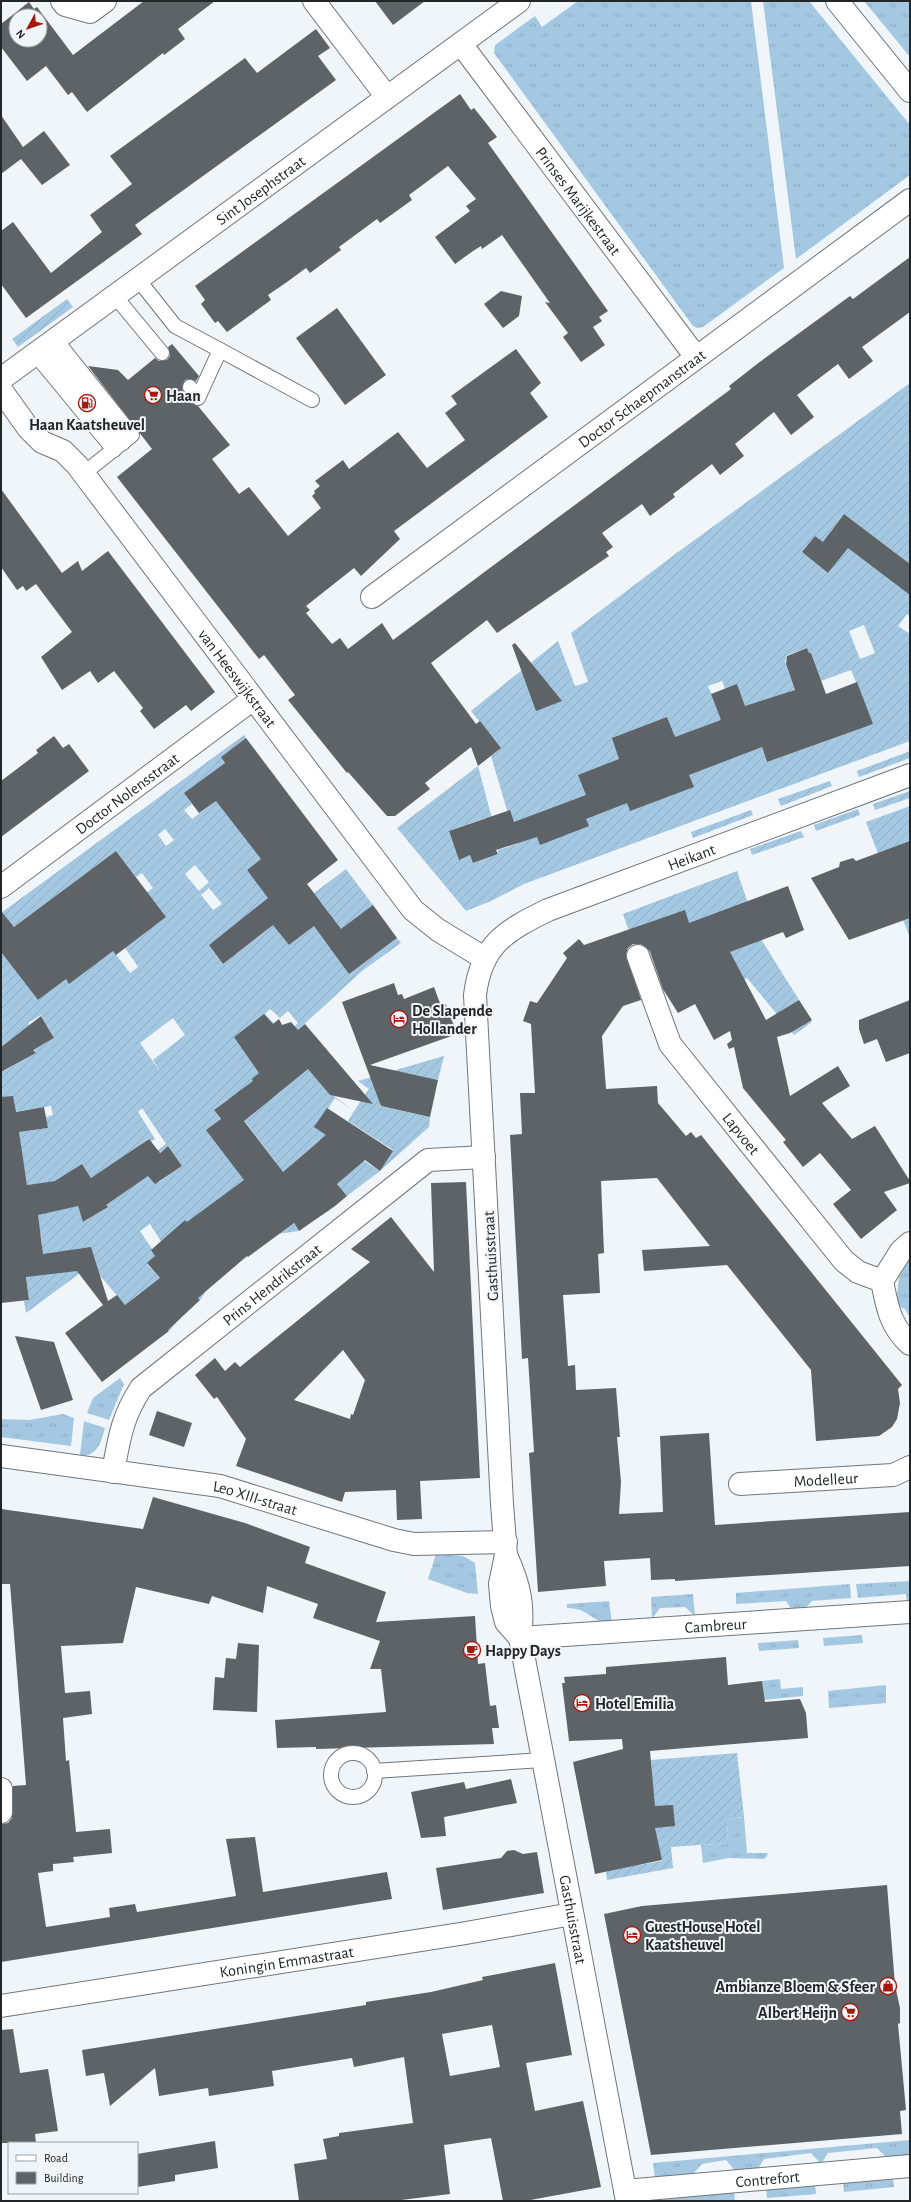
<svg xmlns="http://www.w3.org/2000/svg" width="911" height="2202" font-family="'Alegreya Sans',sans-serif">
<defs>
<pattern id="grass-tufts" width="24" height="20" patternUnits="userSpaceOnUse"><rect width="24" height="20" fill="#a5c8e2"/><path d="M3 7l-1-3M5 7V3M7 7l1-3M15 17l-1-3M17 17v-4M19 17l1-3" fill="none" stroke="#8eacc2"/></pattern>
<pattern id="garden-furrows" width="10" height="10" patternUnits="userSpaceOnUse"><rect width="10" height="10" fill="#a5c8e2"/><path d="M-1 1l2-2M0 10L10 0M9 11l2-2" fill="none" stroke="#8eacc2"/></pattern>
</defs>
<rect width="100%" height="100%" fill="#eff5f9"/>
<g fill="url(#grass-tufts)">
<polygon points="578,1 751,1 784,268 703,327 697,328 693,326 494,53 495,45 535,16 542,27"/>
<polygon points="763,1 809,1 910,125 910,175 796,259"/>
<polygon points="864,1 910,1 910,57"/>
<polygon points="910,1257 910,1318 905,1309 896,1305 899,1277"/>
<polygon points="120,1378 124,1384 109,1420 87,1413 93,1398"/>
<polygon points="63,1414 74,1418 71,1446 1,1437 1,1419 29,1420"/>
<path d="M84 1421 105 1428C101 1442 98 1457 80 1455Z"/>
<polygon points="436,1554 463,1556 475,1563 478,1594 467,1593 428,1579"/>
<polygon points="910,1581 910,1603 907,1603 906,1594 858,1598 856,1584"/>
<polygon points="850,1584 851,1598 812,1601 804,1610 792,1610 786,1601 736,1604 736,1593"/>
<polygon points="693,1594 695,1616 685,1607 660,1608 652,1619 651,1597"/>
<path d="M609 1601 612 1623C592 1624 590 1608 567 1608V1604Z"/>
<polygon points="862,1635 863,1643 824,1646 823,1638"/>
<polygon points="798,1640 799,1648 759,1651 758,1643"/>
<polygon points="780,1679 781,1689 803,1687 803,1696 730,1703 764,1698 762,1681"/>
<polygon points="886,1685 886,1703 829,1708 828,1691"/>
<polygon points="744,1817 747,1853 768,1853 767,1856 764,1859 729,1858 703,1863 701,1845 728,1843 727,1819"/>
<polygon points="910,2140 910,2156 888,2159 877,2148 828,2153 821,2164 811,2153 764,2159 757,2170 736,2172 726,2160 702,2164 692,2175 655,2178 653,2163"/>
<polygon points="893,2179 894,2187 844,2192 843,2183"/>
<polygon points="815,2185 816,2194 767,2198 766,2189"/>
<polygon points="734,2192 735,2201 660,2201 660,2200"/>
</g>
<g fill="url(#garden-furrows)" fill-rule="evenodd">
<polygon points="67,299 73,307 18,347 12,339"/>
<path d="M910 383V564L844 514 831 531 910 592V616L907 614 898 626 910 634V741L524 884 491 901 466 911 397 828 478 766 498 841 493 842 485 818 449 831 459 859 470 855 474 863 498 854V850L517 844 491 756 501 748 471 711 558 641 575 686 588 682 571 633 674 555ZM815 536 841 556 828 573 802 552ZM864 625 875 653 860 659 849 631ZM807 648 809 653H811L821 681 851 670 856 682 841 735 767 762 751 716H720L708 686 722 681 725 689 737 685 745 706 753 704 755 711 792 698 790 691 795 690 785 662 787 655Z"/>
<path d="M244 735 246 738 221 757 225 763 185 794 192 804 184 810 192 819 240 782 245 789 270 770 275 776 250 795 238 829 246 839 273 851 247 870 256 881 291 901 310 888 314 893 346 869 373 905 372 957 397 938 401 943 362 971 286 1041 327 1091 354 1111 369 1089 358 1081 444 1056 438 1080 406 1073 382 1098 380 1106 430 1117 429 1127 380 1171 347 1196 337 1184 346 1176 336 1165 342 1156 320 1140 291 1165 330 1210 317 1218 292 1196 275 1161 228 1099 214 1110 299 1231 277 1234 242 1260 191 1227 185 1220 176 1228 182 1235 183 1269 205 1293 200 1300 167 1264 172 1259 150 1224 140 1231 156 1255 147 1264 167 1286 183 1315 169 1331 140 1293 125 1305 91 1265 26 1313 24 1301 29 1300 26 1275 31 1248 42 1246 41 1234 1 1239 31 1197 57 1181 27 1185 24 1166 4 1134 48 1128 46 1117 53 1115 51 1106 14 1112 1 1098V1067L4 1071 36 1053 20 1032 2 1046 1 1058V952L38 1000 51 990 47 984 32 947 16 925 14 927 1 913ZM165 829 174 840 166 846 158 835ZM116 851 136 877 142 873 153 888 107 922 76 881ZM195 865 209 882 199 891 185 874ZM209 888 222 904 213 910 201 895ZM320 901 330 914 289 945 280 934ZM253 911 268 929 223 964 209 945ZM166 917 125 948 138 967 130 973 111 948ZM270 1009 280 1018 288 1011 298 1023 285 1035 265 1014ZM41 1015 54 1038 42 1045 28 1023ZM173 1018 185 1035 153 1060 161 1073 140 1043ZM266 1063 286 1087 278 1094 257 1070ZM335 1098 354 1111 348 1121 393 1150 380 1171 331 1140 327 1110ZM142 1108 166 1144 157 1151H132L148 1139 151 1142 155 1139 138 1112ZM168 1146 182 1166 159 1182 144 1164ZM82 1164 91 1178 105 1169 98 1191 106 1208 84 1222 77 1204 73 1170Z"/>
<polygon points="910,751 910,758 859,777 857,771"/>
<polygon points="830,781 832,786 781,806 778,799"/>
<polygon points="910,791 910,798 875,810 873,804"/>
<polygon points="910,806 910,938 866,822"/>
<polygon points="858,809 860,815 816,831 814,825"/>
<polygon points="751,810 753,815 693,838 691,832"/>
<polygon points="801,831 804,837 752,855 750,849"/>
<polygon points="737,871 759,936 799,1000 785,1009 812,1022 794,1035 747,978 709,998 729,952 756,942 750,925 672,1003 637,954 623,914"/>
<polygon points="737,1753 744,1817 727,1819 728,1843 671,1847 673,1868 607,1880 606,1872 637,1855 639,1865 662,1861 657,1840 655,1840 651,1760"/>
</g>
<g fill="#5e6367" fill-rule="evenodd">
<path d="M144 1H215L178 29 185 39 164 55 163 53 87 112 72 92 68 95 46 66 27 81 1 47V24L29 2 34 9 37 7 73 55ZM16 16H40V40H16Z"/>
<polygon points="375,1 425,1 393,25"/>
<polygon points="316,29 330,48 318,56 336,80 135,225 142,234 26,318 1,284 1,231 13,222 51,273 102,232 90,215 132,184 110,156 245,58 257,73"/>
<polygon points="460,94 471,110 474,108 497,137 488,143 608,311 599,317 602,321 593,327 605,345 581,362 563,337 568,333 545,302 550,303 502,235 482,249 481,246 473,251 455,264 435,237 470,211 466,206 476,199 448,166 409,195 412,200 380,223 377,219 339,247 341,250 310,273 306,268 287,282 268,295 271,300 227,332 218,321 215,323 201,304 205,300 195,286"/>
<polygon points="1,115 23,147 44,131 70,165 42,185 21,159 1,174"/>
<polygon points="910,257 910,312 862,347 873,361 849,379 838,364 797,395 814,417 791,435 774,412 735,444 744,456 720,475 712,464 673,494 675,497 650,516 642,504 602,533 613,547 606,552 609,556 497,633 487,620 431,663 476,724 480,721 501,748 478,766 471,747 425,783 430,789 395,816 387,816 348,772 347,773 288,700 295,695 264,655 259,659 117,477 152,449 88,366 118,370 128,380 155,358 159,361 167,360 170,356 168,347 172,344 199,376 196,381 190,379 185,380 182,388 183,392 191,403 198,406 230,445 212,459 239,494 249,487 288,536 321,508 312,496 315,493 314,491 320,486 315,481 343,460 349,469 398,432 427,468 465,440 445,413 457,404 451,396 516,349 541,383 530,393 548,417 394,531 400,539 361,576 354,568 306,606 310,610 306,613 332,644 340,638 348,649 382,623 393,640 731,389 729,386 757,364 850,296 853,299"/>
<polygon points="501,291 522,296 519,316 503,328 484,304"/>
<polygon points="337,308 386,375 345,405 296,338"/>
<polygon points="1,489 62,573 78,561 82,571 108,551 215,692 191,711 186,705 154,729 140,711 143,708 114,671 98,683 90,671 62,690 41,657 72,632 36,584 26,591 23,586 17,590 1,567"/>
<polygon points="844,514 910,564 910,595 848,548 828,573 802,552 815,536 823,542"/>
<polygon points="515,643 562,701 536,711 512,645"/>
<polygon points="807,648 809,653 811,653 826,694 857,682 873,724 767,762 762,747 689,775 694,787 630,811 627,803 586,819 589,826 540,845 537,837 496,850 498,854 473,863 470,855 459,860 449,831 510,810 514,822 586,795 578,775 619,759 612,738 667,717 675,737 721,720 711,694 737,684 745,706 795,690 786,664 787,656"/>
<polygon points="54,736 63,748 69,744 89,771 1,837 1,781 38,753 36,750"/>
<polygon points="246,738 338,860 307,884 341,929 373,905 397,938 349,974 314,926 289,945 273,925 223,964 209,945 268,898 247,870 261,859 216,801 199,813 184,793 225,763 221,757"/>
<polygon points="910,841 910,918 849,940 811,878 839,867 840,862 853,858 856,861"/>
<polygon points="116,851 166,917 116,955 113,951 69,984 66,979 38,1000 1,952 1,911 14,927"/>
<polygon points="788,886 804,930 786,938 783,932 730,952 766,1020 799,1000 812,1020 790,1033 777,1037 790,1096 838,1066 850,1086 822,1103 852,1139 875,1126 910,1181 910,1183 884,1192 897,1210 861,1239 833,1204 851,1190 820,1153 803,1167 783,1142 786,1140 743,1088 734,1047 729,1049 727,1044 732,1040 730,1031 714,1040 695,1004 678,1013 663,989 650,951 641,944 633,944 628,948 626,954 641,1000 623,1006 602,1036 606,1089 657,1086 658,1103 686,1136 691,1132 696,1138 701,1135 902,1385 898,1389 900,1403 897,1419 892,1427 879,1436 816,1441 811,1370 727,1265 644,1271 642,1250 710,1246 657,1178 601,1181 604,1253 598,1254 600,1293 563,1295 568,1366 575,1365 576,1390 616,1388 620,1437 617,1437 621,1482 619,1514 663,1512 660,1436 709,1433 715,1525 910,1512 910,1566 675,1581 675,1579 651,1580 650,1558 604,1561 606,1586 538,1592 529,1453 534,1452 528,1358 522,1359 510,1135 522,1134 520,1093 535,1093 531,1024 523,1021 530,1001 537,1003 567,958 563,953 579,939 584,945 685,910 689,923"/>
<polygon points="394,983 398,995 402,994 404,999 434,987 441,1006 446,1004 457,1034 370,1065 438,1080 430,1117 381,1106 342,1002"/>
<polygon points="910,1000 910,1053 886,1062 877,1039 864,1044 859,1029 859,1020"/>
<polygon points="264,1014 273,1024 279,1019 282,1025 291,1022 298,1030 305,1024 373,1104 330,1095 308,1069 244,1121 283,1172 326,1135 314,1127 327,1108 393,1151 380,1171 365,1160 337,1184 347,1196 335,1206 299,1231 294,1223 248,1257 247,1256 198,1298 200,1300 168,1330 169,1331 102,1382 65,1333 103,1305 77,1271 26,1277 29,1300 1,1303 1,1097 13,1096 16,1112 44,1107 48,1128 19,1132 27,1185 55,1181 82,1164 91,1178 149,1139 160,1153 168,1146 182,1166 155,1184 148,1176 106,1205 108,1207 83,1222 78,1206 38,1215 43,1254 91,1247 108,1301 117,1295 125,1305 160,1278 147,1263 155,1256 151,1250 185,1220 187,1222 244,1180 206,1130 221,1119 214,1110 253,1081 252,1079 259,1073 234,1037"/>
<polygon points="41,1016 54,1038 33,1050 36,1053 1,1072 1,1047"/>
<path d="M466 1182 480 1478 420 1481 422 1519 397 1520 396 1490 345 1492 342 1502 236 1466 246 1439 217 1397 214 1399 195 1375 215 1358 225 1371 235 1362 240 1367 370 1262 351 1249 391 1217 434 1272 431 1183ZM343 1350 365 1380 353 1415 351 1414 350 1419 294 1400Z"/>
<polygon points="15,1336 54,1342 73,1400 41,1410"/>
<polygon points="157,1411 192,1423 184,1447 149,1435"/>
<polygon points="153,1497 245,1523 310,1547 305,1563 386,1592 376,1622 475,1616 478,1664 485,1663 490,1706 496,1705 499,1728 492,1728 494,1744 316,1749 316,1747 277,1748 275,1720 386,1712 381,1669 370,1669 380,1641 313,1618 318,1604 267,1586 263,1613 212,1596 209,1604 136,1587 123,1643 61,1646 65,1693 90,1691 92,1714 63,1718 66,1761 69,1760 76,1832 110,1829 112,1853 73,1857 74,1862 53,1864 53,1871 38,1873 46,1927 110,1917 109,1908 135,1904 137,1912 236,1896 226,1839 255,1837 263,1892 387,1872 392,1899 1,1962 1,1824 8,1823 12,1818 13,1786 26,1785 10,1584 1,1584 1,1509 143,1529"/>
<polygon points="238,1643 259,1645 257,1712 213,1710 215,1677 224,1678 226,1658 236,1659"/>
<polygon points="726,1657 728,1685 762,1681 765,1702 800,1699 806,1713 808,1738 650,1751 655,1806 673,1805 675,1826 655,1828 662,1860 595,1874 573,1762 623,1749 622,1739 569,1741 562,1683 565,1683 564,1677 606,1674 606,1667"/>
<polygon points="511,1779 517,1803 444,1817 446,1836 421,1838 411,1792 464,1782 466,1789"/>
<polygon points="514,1850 523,1854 537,1852 544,1893 443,1910 436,1868 501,1858 507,1851"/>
<polygon points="887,1885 895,1985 900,2008 900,2023 898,2024 906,2110 900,2111 902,2134 651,2155 604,1914 642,1906"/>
<path d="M555 1963 572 2055 526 2063 535 2111 583 2101 601 2187 525 2201H503L491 2138 444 2145 450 2194 393 2201H299L294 2164 327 2159 323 2139 339 2136V2133L413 2123 404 2057 354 2067 352 2058 272 2071 274 2086 209 2096 208 2088 159 2096 155 2068 110 2106 104 2073 86 2076 82 2050 366 2005V2002L431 1992 483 1980 482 1977ZM492 2025 500 2067 450 2076 442 2034Z"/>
<polygon points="13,2029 20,2073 48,2069 58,2131 35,2134 36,2143 1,2143 1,2030"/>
<polygon points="215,2141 218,2168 175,2175 175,2181 137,2187 137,2154"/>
</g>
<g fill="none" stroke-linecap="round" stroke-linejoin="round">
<g stroke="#71767a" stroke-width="16">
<g id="lane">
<polyline points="137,278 175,326 220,350 198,398 190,387"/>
<polyline points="114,295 162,353"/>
<polyline points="55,339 132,435 83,474"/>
<polyline points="45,346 123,443"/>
<polyline points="220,350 312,400"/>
<polyline points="35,354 114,450"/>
<circle cx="353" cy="1775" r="22"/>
<polyline points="374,1771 543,1760"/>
</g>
</g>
<g stroke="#71767a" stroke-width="24">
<g id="street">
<polyline points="62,1 65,5 90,12 105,1"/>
<polyline points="314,1 387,97"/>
<polyline points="837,1 910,91"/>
<path id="s1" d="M461 44 696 357"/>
<path id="s2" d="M1 379 519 1"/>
<path id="s3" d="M372 597 910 200"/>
<path id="s4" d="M1 887 253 699"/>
<path id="s5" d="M638 956 670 1044 844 1261 858 1272 882 1281C887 1306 890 1326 910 1344"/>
<polyline points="882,1281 901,1251 910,1243"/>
<path id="s6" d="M1 1456 220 1486 394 1540 414 1544 506 1542"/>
<path id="s7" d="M113 1472C119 1439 122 1417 141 1388L428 1160 484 1157"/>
<path id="s8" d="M740 1484 893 1475 910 1467"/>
<path id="s9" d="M520 1638 910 1612"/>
<polyline points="1,1789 1,1812"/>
<path id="s10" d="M1 2006 466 1933 572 1914"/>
<path id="s11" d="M625 2191 910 2166"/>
</g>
</g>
<g stroke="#71767a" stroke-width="24">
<g id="secondary">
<path id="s12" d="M1 390 29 429 42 442 63 451 77 465 413 910 438 930 484 958"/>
<path id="s13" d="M506 1555C520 1586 524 1605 520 1638L627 2201"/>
<path id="s14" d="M520 1638 506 1622 502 1606 500 1584 506 1555 502 1504 475 995C481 945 505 931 548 910L910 775"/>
</g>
</g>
<use href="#lane" stroke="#fff" stroke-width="14"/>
<use href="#street" stroke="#fff" stroke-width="22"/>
<use href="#secondary" stroke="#fff" stroke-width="22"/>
</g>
<defs>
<g id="supermarket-ring" transform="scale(0.9)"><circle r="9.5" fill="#eff5f9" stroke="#a9170b" stroke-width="1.5"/><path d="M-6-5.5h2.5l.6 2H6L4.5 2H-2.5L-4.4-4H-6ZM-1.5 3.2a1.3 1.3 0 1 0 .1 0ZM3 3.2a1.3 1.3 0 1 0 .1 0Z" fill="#a9170b"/></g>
<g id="fuel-ring" transform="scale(0.9)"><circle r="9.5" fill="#eff5f9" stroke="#a9170b" stroke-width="1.5"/><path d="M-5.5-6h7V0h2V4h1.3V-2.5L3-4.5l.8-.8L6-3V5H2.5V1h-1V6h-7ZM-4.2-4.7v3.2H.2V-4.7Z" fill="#a9170b"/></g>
<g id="hotel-ring" transform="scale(0.9)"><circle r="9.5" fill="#eff5f9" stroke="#a9170b" stroke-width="1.5"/><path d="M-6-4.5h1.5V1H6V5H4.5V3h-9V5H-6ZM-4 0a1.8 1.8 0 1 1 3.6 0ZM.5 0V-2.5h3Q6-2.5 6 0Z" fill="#a9170b"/></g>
<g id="cafe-ring" transform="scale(0.9)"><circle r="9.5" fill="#eff5f9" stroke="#a9170b" stroke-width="1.5"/><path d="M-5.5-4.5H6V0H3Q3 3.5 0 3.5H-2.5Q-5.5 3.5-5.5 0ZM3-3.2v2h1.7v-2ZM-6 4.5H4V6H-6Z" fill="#a9170b"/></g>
<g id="shop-ring" transform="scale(0.9)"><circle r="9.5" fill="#eff5f9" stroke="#a9170b" stroke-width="1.5"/><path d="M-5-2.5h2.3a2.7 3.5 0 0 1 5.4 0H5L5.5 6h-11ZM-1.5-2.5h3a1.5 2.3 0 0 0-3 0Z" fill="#a9170b"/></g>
</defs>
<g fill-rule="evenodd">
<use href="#supermarket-ring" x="153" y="395"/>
<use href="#fuel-ring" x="87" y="403"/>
<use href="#hotel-ring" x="399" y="1019"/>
<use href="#cafe-ring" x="472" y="1650"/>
<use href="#hotel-ring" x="582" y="1703"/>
<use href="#hotel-ring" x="632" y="1935"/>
<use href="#shop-ring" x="888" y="1986"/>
<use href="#supermarket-ring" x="850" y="2012"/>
</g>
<g text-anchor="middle" stroke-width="4" stroke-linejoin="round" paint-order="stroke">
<g font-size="16" fill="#232627" stroke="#eff5f9">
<text dy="6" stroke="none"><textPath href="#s2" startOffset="321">Sint Josephstraat</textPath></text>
<text dy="6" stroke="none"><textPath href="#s1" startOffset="196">Prinses Marijkestraat</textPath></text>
<text dy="6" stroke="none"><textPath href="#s3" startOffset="335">Doctor Schaepmanstraat</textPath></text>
<text dy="6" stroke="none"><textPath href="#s12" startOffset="376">van Heeswijkstraat</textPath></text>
<text dy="6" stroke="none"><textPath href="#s4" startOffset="157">Doctor Nolensstraat</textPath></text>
<text dy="6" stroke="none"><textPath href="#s14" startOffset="922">Heikant</textPath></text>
<text dy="6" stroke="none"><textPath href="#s5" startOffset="208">Lapvoet</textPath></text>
<text transform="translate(490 1256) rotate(-93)" y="6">Gasthuisstraat</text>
<text dy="6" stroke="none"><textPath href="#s7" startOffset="256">Prins Hendrikstraat</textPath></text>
<text dy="6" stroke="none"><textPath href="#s8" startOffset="86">Modelleur</textPath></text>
<text dy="6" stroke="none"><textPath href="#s6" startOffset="258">Leo XIII-straat</textPath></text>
<text dy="6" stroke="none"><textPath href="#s9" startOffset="196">Cambreur</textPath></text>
<text dy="6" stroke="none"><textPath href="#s13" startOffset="372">Gasthuisstraat</textPath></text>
<text dy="6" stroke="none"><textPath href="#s10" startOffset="289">Koningin Emmastraat</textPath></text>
<text dy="6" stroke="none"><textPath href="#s11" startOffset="143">Contrefort</textPath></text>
</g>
<g font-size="16" font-weight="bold" fill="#232627" stroke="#eff5f9" text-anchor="start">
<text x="166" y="401">Haan</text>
<text x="87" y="430" text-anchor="middle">Haan Kaatsheuvel</text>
<text x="412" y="1016">De Slapende<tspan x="412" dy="18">Hollander</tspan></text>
<text x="485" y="1656">Happy Days</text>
<text x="595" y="1709">Hotel Emilia</text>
<text x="645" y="1932">GuestHouse Hotel<tspan x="645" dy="18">Kaatsheuvel</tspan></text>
<text x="875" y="1992" text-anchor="end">Ambianze Bloem &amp; Sfeer</text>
<text x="837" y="2018" text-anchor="end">Albert Heijn</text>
</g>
</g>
<rect width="911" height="2202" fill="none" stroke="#232627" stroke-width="4"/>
<rect x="8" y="2142" width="130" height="52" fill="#eff5f9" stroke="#9da2a5"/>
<rect x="16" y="2155" width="20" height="6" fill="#ffffff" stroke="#9da2a5"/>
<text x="44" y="2162" font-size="12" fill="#232627">Road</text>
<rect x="16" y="2172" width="20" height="12" fill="#5e6367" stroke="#9da2a5"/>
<text x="44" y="2182" font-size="12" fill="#232627">Building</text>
<g transform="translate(28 28) rotate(230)"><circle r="19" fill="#eff5f9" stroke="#9da2a5"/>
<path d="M0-3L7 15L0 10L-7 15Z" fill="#a9170b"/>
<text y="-6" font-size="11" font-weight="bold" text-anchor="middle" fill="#232627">N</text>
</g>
</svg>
